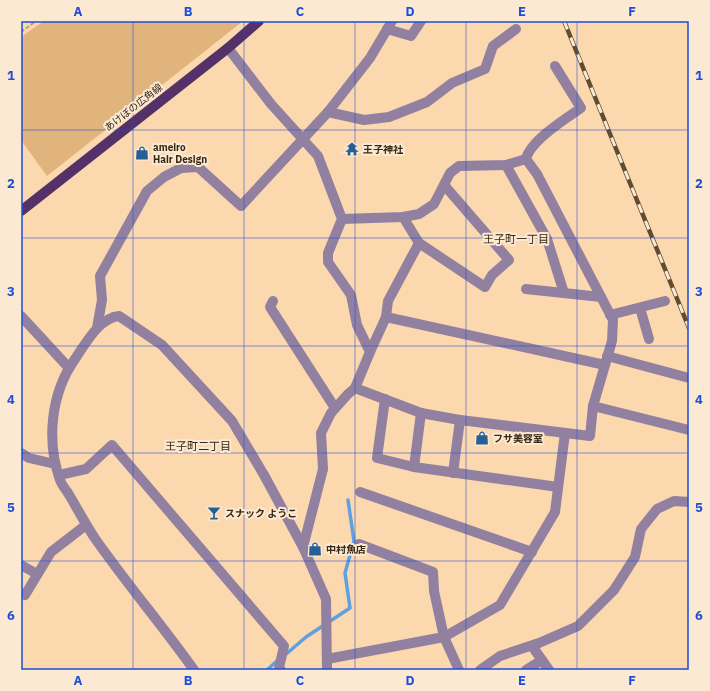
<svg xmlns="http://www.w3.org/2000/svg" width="710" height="691" font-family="'IBM Plex Sans','Noto Sans JP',sans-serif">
<rect width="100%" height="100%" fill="#fcd8ae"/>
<polygon fill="#e1b37d" points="44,21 243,21 47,176 21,140 21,37"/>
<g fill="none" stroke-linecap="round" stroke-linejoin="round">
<g stroke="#629fdf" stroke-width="3.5">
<polyline points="285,655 306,637 350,608 345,573 354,541 348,500"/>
<polyline points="267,670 278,660"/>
</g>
<polyline stroke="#bb9d7a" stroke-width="2" stroke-dasharray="4 2" stroke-linecap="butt" points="21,32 36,21"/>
<g stroke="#9280a0" stroke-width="10">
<polyline points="387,29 411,36 421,21"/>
<polyline points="228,48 271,104 318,156 342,219 328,253 328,262 351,295 357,325 370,352 355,388 348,394 331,413 321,433 323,469 303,547"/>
<polyline points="328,112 364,120 389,117 427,102 452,83 485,69 493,46 516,29"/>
<path d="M526 159C530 141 565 119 581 108L555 66"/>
<polyline points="506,165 547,239 564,293"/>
<polyline points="403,217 419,243 485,287 492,275 509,260 445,186"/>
<polyline points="342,219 403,217 419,214 434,204 450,173 459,166 506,165 526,159"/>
<polyline points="526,289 601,297"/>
<polyline points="273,301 270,307 335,408"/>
<polyline points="640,308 649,339"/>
<polyline points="610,315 665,301"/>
<polyline points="21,316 69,368"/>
<polyline points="386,317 605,365"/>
<polyline points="97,328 102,300 100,276 147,191 164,177 181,168 198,167 241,206 328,112 370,58 392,21"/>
<polyline points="370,352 386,317 388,301 419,243"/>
<polyline points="607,356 689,378"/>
<polyline points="355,388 421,413 460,420 590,436 593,406 612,341 613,320 537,174 526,159"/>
<polyline points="385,399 377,458 414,467"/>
<polyline points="593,406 689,430"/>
<polyline points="421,413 414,467 558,487"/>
<polyline points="21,453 29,458 55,464"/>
<polyline points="453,473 460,420"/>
<polyline points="59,475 86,469 112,445 284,646 279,668 281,670"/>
<polyline points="360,492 532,552"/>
<polyline points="359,544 433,572 434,591 444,637 459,670"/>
<polyline points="21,565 37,574"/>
<polyline points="21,593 25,595 51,552 86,525"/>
<polyline points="532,646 549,670"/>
<polyline points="327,659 444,637 500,605 555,512 565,433"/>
<path d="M194 670C162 625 126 583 94 537 85 523 77 508 68 493 65 489 62 485 60 480 46 440 51 393 75 359 86 343 99 318 119 316L162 345 232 421 264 475 303 547 326 599 327 670"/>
<polyline points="480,670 500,656 539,643 578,626 614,590 635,557 641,529 657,509 674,501 689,502"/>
<polyline points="526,670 542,660"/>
</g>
<polyline stroke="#543269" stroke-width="10" points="21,211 228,48 259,21"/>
<g stroke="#614c31" stroke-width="4.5">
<polyline id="rail" points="564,21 689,328"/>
</g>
<use href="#rail" stroke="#fbe9d4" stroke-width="3" stroke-dasharray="9" stroke-linecap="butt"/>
</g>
<path fill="none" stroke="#1d4ed8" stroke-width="1" stroke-opacity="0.55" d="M133 21V670M244 21V670M355 21V670M466 21V670M577 21V670M21 130H689M21 238H689M21 346H689M21 453H689M21 561H689"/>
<defs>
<g id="temple-bare" transform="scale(1.08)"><path d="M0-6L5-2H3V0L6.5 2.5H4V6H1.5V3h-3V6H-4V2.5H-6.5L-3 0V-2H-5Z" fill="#265f97" stroke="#fbe9d4" stroke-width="2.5" paint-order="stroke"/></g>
<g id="shop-bare" transform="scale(1.08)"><path d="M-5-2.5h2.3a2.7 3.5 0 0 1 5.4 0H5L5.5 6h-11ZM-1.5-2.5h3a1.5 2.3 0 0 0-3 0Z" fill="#265f97" stroke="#fbe9d4" stroke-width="2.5" paint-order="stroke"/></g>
<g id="bar-bare" transform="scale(1.08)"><path d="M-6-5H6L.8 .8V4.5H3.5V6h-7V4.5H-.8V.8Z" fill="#265f97" stroke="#fbe9d4" stroke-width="2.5" paint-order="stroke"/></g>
</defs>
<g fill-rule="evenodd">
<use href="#temple-bare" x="352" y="149"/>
<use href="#shop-bare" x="142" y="153"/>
<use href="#shop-bare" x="482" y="438"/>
<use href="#bar-bare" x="214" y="513"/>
<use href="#shop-bare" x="315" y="549"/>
</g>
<g text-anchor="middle" stroke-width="4" stroke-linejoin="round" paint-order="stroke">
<g font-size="10" fill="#382711" stroke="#fbe9d4">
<text transform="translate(133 107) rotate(-38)" y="4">あけぼの広角線</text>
</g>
<g font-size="10" font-weight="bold" fill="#382711" stroke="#fbe9d4" text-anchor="start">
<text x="153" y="151">ameiro<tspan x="153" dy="12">Hair Design</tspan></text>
<text x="363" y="153">王子神社</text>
<text x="493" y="442">フサ美容室</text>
<text x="225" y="517">スナック ようこ</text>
<text x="326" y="553">中村魚店</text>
</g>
<g font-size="11" fill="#382711" stroke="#fbe9d4">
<text x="516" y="243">王子町一丁目</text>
<text x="198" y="450">王子町二丁目</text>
</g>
</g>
<rect width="710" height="691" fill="none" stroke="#fbe9d4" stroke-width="44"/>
<rect x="22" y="22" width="666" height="647" fill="none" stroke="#1d4ed8" stroke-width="1.5"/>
<g font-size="13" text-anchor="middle" font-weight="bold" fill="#1d4ed8">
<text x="78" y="16">A</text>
<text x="188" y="16">B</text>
<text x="300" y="16">C</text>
<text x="410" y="16">D</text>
<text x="522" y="16">E</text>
<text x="632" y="16">F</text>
<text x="11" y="80">1</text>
<text x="699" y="80">1</text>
<text x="11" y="188">2</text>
<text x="699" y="188">2</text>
<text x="11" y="296">3</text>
<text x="699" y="296">3</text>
<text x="11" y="404">4</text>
<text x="699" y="404">4</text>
<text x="11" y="512">5</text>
<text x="699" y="512">5</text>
<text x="11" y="620">6</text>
<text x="699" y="620">6</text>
<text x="78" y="685">A</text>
<text x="188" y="685">B</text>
<text x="300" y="685">C</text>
<text x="410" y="685">D</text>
<text x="522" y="685">E</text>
<text x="632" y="685">F</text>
</g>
</svg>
